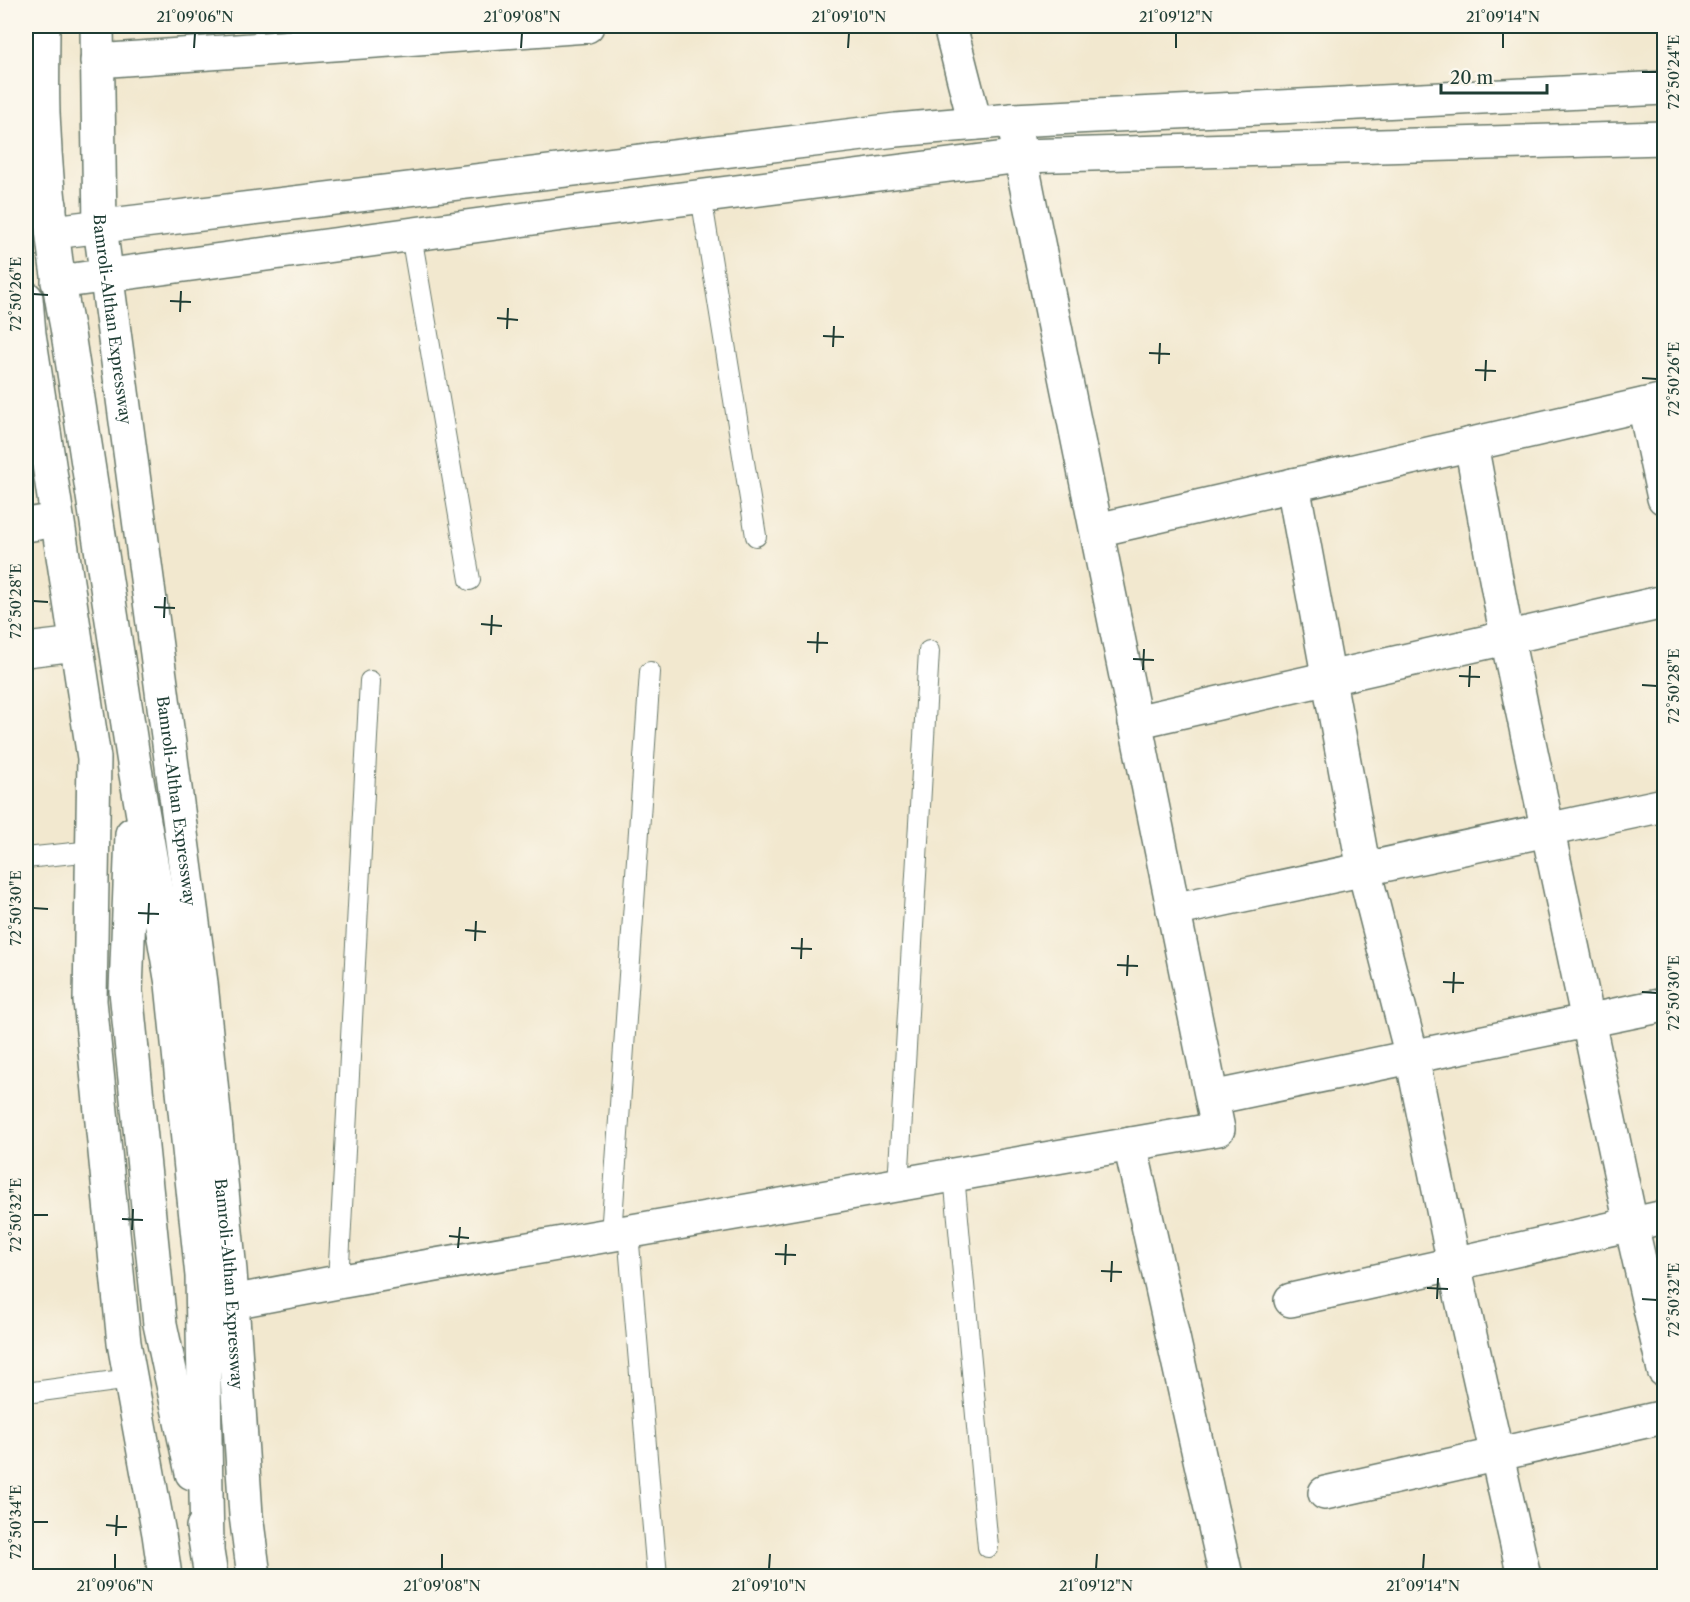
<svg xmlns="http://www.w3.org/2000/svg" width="1690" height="1602" font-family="'Libre Caslon Text',serif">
<rect width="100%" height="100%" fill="#fbf7ec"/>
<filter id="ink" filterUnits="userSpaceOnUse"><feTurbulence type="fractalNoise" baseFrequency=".0167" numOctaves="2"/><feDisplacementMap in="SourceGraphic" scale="12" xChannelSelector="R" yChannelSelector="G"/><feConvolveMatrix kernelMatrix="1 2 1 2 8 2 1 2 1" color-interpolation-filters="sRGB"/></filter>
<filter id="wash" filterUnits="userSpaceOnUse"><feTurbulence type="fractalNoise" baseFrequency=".008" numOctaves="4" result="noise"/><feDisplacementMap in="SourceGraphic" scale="24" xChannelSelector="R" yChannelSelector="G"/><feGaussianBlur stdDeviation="1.35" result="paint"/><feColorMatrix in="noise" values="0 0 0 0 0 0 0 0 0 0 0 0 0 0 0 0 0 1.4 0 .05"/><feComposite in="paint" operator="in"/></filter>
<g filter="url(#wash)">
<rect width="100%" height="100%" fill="#f2e8cf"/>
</g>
<g filter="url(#ink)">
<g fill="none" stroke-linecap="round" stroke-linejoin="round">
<g stroke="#69796a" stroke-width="22">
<g id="service">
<polyline points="701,196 756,536"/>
<polyline points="411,235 470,580"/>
<polyline points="26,858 92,851"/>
<polyline points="954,1175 988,1547"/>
<polyline points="898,1185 929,651"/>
<polyline points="628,1232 657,1576"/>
<polyline points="611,1235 650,672"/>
<polyline points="338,1282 370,681"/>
<polyline points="26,1393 130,1379"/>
</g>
</g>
<g stroke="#69796a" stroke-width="36">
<g id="minor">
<polyline points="950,26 975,123"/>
<polyline points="97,61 587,26"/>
<polyline points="26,204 50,205"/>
<polyline points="1644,405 1664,498"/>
<polyline points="1471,444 1507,638 1631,1224 1664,1370"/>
<polyline points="1293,485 1364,870 1412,1057 1454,1264 1524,1576"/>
<polyline points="26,525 57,520"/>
<polyline points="1097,530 1664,400"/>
<polyline points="26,650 76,644"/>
<polyline points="1135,722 1664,602"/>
<polyline points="1173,910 1664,805"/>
<polyline points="1212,1098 1664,1005"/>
<polyline points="1130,1144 1226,1576"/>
<polyline points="1291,1300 1664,1217"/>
<polyline points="232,1302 338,1282 1218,1129 1013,120"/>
<polyline points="1325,1493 1664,1417"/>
</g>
</g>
<g stroke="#69796a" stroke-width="36">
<g id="tertiary">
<polyline points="53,232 896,130 1013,120 1664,88"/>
<polyline points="58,282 578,212 1021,156 1664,138"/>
</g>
</g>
<g stroke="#69796a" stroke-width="36">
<g id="secondary">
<path d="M43 26C43 55 42 84 43 113 46 184 53 257 67 327L134 763 172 984 202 1276 207 1547"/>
<polyline points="132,834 126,991 160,1324 192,1473"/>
<polyline points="203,1527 211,1576"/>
</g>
</g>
<g stroke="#69796a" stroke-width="36">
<g id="primary">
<path id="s1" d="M97 26 100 227 201 983 230 1271 246 1515 254 1576"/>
<polyline points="26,298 29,334 94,758 90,1001 124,1343 159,1534 165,1576"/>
</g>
</g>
<use href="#service" stroke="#fff" stroke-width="20"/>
<use href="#minor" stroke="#fff" stroke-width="33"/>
<use href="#tertiary" stroke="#fff" stroke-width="33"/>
<use href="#secondary" stroke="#fff" stroke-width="33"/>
<use href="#primary" stroke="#fff" stroke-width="33"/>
</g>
</g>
<path fill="none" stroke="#1f3d34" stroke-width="2" d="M194 48 195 33M521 48 522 33M848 48 849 33M1176 48V33M1503 48V33M1642 72H1657M33 294 48 295M170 301 191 302M180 312 181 291M497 318 518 320M507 329 508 308M823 336 844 337M833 347 834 326M1149 353 1170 354M1159 364 1160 343M1475 370 1496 371M1642 378 1657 379M1485 381 1486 360M33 601 48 602M154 607 175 608M164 618 165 597M481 624 502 626M491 635 492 615M807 642 828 643M817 653 818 632M1133 659 1154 660M1143 670 1144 649M1459 676 1480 677M1642 685 1657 686M1469 687 1470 666M33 908 48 909M138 913 159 914M148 924 149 903M465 930 486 932M475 941 476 921M791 948 812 949M801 959 802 938M1117 965 1138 966M1127 976 1128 955M1443 982 1464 983M1642 992 1657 993M1453 993 1454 972M33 1215H48M122 1219 143 1220M132 1230 133 1209M449 1236 469 1238M458 1248 460 1227M775 1254 796 1255M785 1265 786 1244M1101 1271 1122 1272M1111 1282 1112 1261M1427 1288 1448 1289M1437 1299 1438 1278M1642 1299 1657 1300M33 1522H48M106 1525 127 1527M116 1536 117 1515M115 1569V1554M442 1569V1554M769 1569 770 1554M1096 1569 1097 1554M1423 1569 1424 1554"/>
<g text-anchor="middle" stroke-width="5" stroke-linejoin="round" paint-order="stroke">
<g font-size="16" fill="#1f3d34" stroke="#fbf7ec">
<text dy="6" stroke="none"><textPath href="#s1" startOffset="294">Bamroli-Althan Expressway</textPath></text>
<text dy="6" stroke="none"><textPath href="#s1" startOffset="780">Bamroli-Althan Expressway</textPath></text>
<text dy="6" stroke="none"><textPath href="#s1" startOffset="1266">Bamroli-Althan Expressway</textPath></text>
</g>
</g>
<rect width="1690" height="1602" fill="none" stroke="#fbf7ec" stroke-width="66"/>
<path d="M1441 84v9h106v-9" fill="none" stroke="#1f3d34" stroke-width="3"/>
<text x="1450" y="84" font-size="18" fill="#1f3d34" stroke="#fbf7ec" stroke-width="4.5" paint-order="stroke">20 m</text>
<rect x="33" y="33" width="1624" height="1536" fill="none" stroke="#1f3d34" stroke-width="2"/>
<g font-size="15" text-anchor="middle" fill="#1f3d34">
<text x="195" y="22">21°09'06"N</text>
<text x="522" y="22">21°09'08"N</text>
<text x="849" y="22">21°09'10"N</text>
<text x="1176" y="22">21°09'12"N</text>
<text x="1503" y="22">21°09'14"N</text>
<text transform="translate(1674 72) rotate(-90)" y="5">72°50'24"E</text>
<text transform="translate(16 294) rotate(-90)" y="5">72°50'26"E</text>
<text transform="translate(1674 379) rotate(-90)" y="5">72°50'26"E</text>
<text transform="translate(16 601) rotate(-90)" y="5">72°50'28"E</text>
<text transform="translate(1674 686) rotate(-90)" y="5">72°50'28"E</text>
<text transform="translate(16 908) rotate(-90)" y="5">72°50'30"E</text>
<text transform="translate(1674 993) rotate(-90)" y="5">72°50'30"E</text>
<text transform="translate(16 1215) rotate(-90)" y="5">72°50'32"E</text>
<text transform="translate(1674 1300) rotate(-90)" y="5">72°50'32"E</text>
<text transform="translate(16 1522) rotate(-90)" y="5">72°50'34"E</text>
<text x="115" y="1591">21°09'06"N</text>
<text x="442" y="1591">21°09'08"N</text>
<text x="769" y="1591">21°09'10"N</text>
<text x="1096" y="1591">21°09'12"N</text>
<text x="1423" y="1591">21°09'14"N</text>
</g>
</svg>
